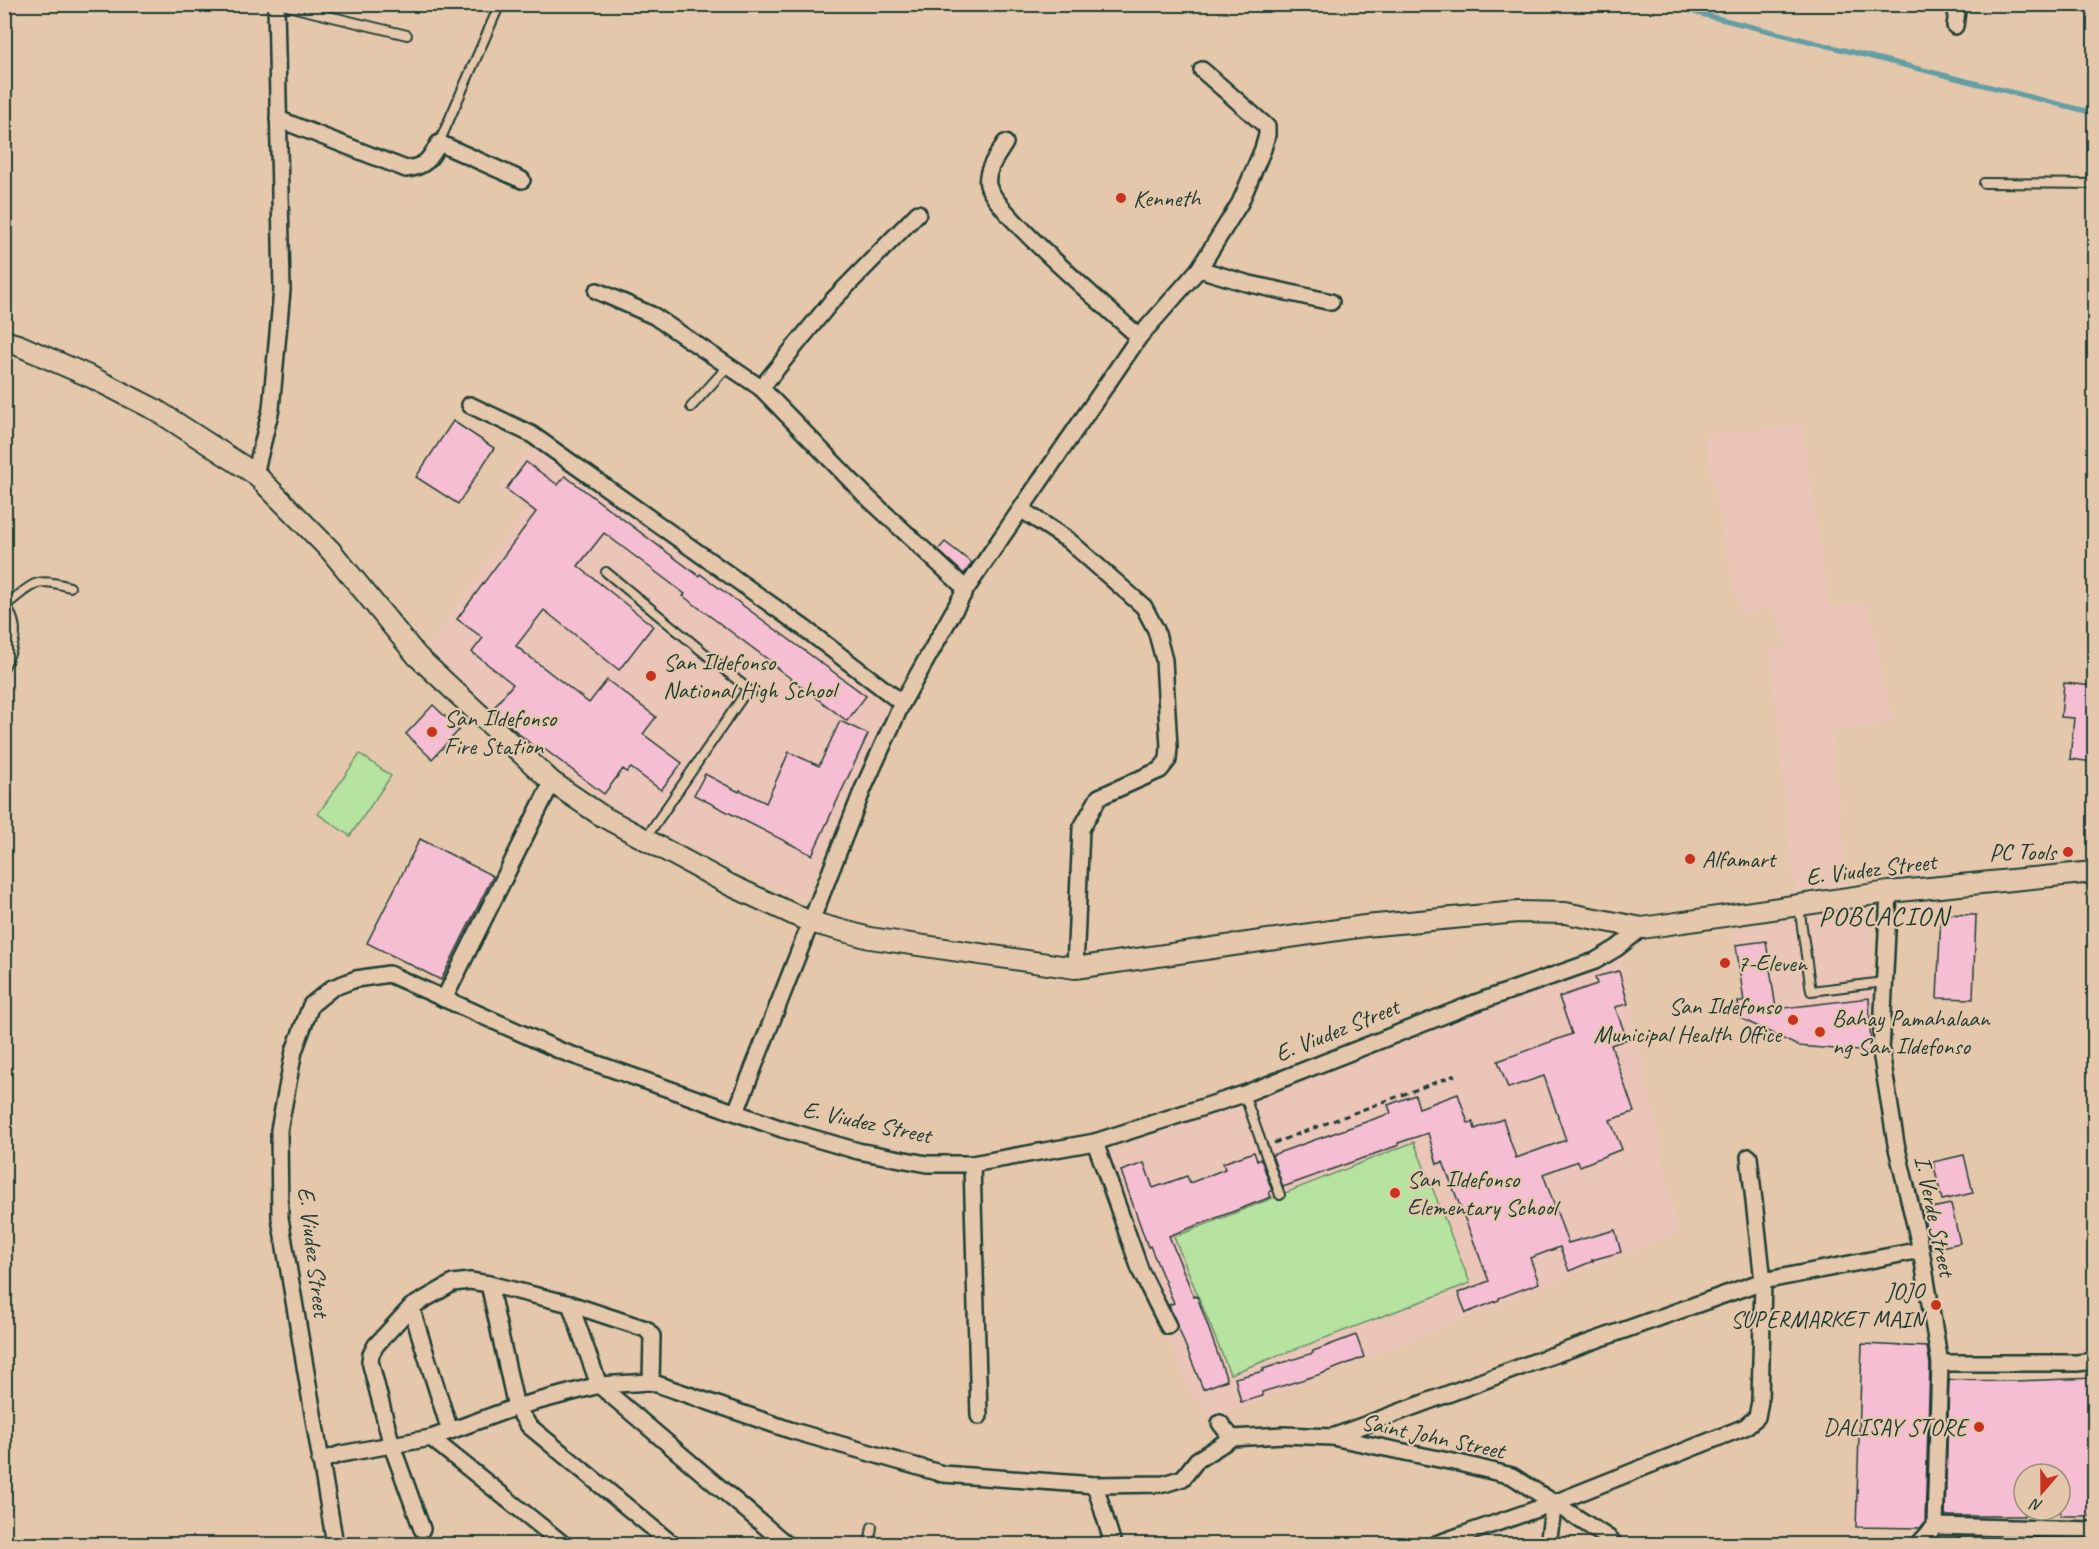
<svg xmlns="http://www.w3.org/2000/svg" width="2099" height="1549" font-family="Caveat,sans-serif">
<rect width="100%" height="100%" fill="#e5c8ac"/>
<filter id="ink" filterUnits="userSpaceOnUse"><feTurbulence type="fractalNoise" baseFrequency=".0167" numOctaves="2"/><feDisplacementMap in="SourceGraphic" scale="12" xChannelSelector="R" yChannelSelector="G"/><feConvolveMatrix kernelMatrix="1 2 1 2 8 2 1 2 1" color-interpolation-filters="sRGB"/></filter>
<g filter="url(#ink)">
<g fill="#eac5b8">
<polygon points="1802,424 1829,607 1868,604 1893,722 1832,733 1848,886 1795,892 1770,650 1786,647 1774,609 1739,614 1703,435"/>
<polygon points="532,445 889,706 803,902 633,820 487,715 427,646 525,509 497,488"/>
<polygon points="1871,908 1874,1055 1781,1042 1738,1020 1737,1004 1743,1003 1731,929"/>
<polygon points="1622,958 1679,1233 1213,1420 1188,1391 1105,1154"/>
</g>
<g fill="#b6e3a0" stroke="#6a906a" stroke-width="1.5">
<polygon points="360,754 391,776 350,836 318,814"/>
<polygon points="1414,1142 1470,1283 1230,1374 1174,1237"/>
</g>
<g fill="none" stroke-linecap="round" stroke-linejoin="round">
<polyline stroke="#639ea4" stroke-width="5" points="1672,4 1697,13 2094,113"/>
</g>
<g fill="#f6bed3" stroke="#1f3d34" stroke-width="1.5">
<polygon points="453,421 494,448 458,504 416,477"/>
<polygon points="526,462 558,485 565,476 699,576 700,574 866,696 847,721 769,662 770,661 683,596 685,594 604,533 578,566 653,626 619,670 544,610 516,646 589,703 607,680 656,717 643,734 682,763 661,790 631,768 627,772 623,769 604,794 543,748 540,752 492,710 513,684 472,652 483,638 457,619 536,512 506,489"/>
<polygon points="945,542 972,563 964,574 938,550"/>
<polygon points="2064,683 2094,686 2094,762 2070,759 2074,718 2061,717"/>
<polygon points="433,705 459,730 432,759 406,734"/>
<polygon points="840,721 868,734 812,855 694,795 705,774 739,792 740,790 766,803 789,752 819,766"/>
<polygon points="420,839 493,876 441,980 367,943"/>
<polygon points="1941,914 1976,915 1973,999 1937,998"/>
<polygon points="1766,941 1776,1009 1869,998 1871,1052 1798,1046 1740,1018 1738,1002 1744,1002 1736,945"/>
<polygon points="1619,971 1628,1004 1615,1007 1627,1039 1611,1045 1634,1112 1610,1120 1622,1149 1580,1166 1578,1161 1543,1174 1568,1243 1615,1230 1621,1252 1592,1260 1593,1261 1569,1271 1560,1247 1530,1258 1539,1283 1499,1298 1499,1300 1466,1313 1458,1293 1489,1281 1443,1162 1437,1164 1428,1133 1398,1143 1399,1145 1283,1187 1272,1155 1391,1113 1388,1105 1415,1095 1419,1108 1458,1094 1468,1123 1473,1122 1475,1129 1503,1119 1516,1158 1566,1140 1544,1076 1508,1088 1498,1061 1572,1034 1559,997 1597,984 1595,977"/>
<polygon points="1254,1152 1257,1160 1261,1159 1272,1191 1269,1192 1271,1197 1169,1236 1194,1297 1197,1296 1227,1380 1203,1389 1169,1305 1174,1303 1150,1246 1148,1247 1121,1171 1144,1163 1153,1188 1187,1176 1190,1183 1225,1169 1223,1163"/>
<polygon points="1964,1155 1973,1193 1942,1200 1933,1162"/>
<polygon points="1951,1204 1960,1243 1931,1249 1922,1210"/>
<polygon points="1356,1335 1364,1357 1321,1374 1262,1392 1263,1396 1241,1402 1235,1378 1264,1371 1263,1369 1313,1353 1313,1351"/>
<polygon points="1862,1344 1927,1347 1930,1364 1925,1522 1920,1528 1856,1527"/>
<polygon points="2094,1378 2094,1413 2090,1413 2090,1481 2094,1481 2094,1516 2060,1516 2060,1474 2024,1474 2024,1516 1945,1516 1949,1380 2016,1381"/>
</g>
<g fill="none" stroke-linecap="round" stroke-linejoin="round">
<g stroke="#1f3d34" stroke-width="12">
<g id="service">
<polyline points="279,4 407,35"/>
<polyline points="439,143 499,6"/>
<polyline points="1984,183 2094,184"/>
<polyline points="691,407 728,366"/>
<polyline points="606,572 748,689 645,839"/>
<path d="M4 604C22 626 15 644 4 667"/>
<path d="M6 605C34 584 34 576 70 587"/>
<polyline points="1799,906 1811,991 1884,982"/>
<polyline points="1244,1094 1280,1195"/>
<polyline points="869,1544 872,1527"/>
</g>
</g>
<g stroke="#1f3d34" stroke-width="20">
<g id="minor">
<polyline points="1955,26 1958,4"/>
<path d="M278 119 406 169C425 167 430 159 439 143L522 180"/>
<path d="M1005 143C998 155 985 170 988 185 994 212 1112 312 1139 337"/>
<polyline points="1199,269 1246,283 1331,302"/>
<polyline points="597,291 654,316 761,388 865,495 966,589"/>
<polyline points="761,388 831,302 918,213"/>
<polyline points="470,405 531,434 804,628 902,703"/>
<polyline points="255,474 271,409 282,290 276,4"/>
<polyline points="1022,510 1068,540 1144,607 1156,630 1164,660 1169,747 1168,760 1160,770 1099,797 1081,829 1075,968"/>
<polyline points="1889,892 1881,1052 1896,1144 1921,1250 1940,1363 1935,1526 1919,1544"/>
<polyline points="444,999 552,782"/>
<polyline points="736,1112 863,789 902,703 966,589 1111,378 1139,337 1199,269 1240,203 1263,149 1267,135 1267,127 1202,70"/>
<polyline points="1095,1142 1141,1272 1168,1326"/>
<polyline points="972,1164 979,1416"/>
<polyline points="489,1284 516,1407 529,1426 672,1544"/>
<polyline points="570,1304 599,1385 786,1544"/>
<polyline points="411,1307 450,1431"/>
<polyline points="1940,1363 2077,1363 2094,1361"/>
<polyline points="1220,1423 1232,1438"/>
<polyline points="1332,1437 1463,1464 1512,1476 1610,1539 1614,1544"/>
<polyline points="431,1438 563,1544"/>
<polyline points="320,1461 341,1454 431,1438 516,1407 599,1385 651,1382 790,1430 943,1474 1095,1485 1164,1484 1183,1478 1197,1460 1232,1438 1283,1435 1332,1437 1531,1363 1763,1281 1921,1250"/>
<polyline points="1095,1485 1113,1544"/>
<polyline points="1935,1526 2094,1530"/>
<polyline points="422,1529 392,1446 370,1361 371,1354 376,1345 411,1307 453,1283 470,1281 489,1284 570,1304 646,1329 652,1336 651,1382"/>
<polyline points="335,1544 280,1218 279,1130 294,1051 311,1005 332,988 356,979 389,974 561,1051 782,1129 858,1151 927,1164 972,1164 1095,1142 1244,1094 1475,1003 1595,961 1617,948 1642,928"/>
<polyline points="1436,1544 1554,1503 1745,1427 1757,1417 1760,1401 1763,1281 1749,1157"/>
<polyline points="1548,1544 1554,1503"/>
</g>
</g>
<g stroke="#1f3d34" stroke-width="24">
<polyline id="tertiary" points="4,341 18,345 91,377 156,410 255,474 331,551 417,656 552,782 602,816 730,885 810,922 870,938 1075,968 1365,926 1518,912 1565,913 1642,928 1889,892 2094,872"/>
</g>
<polyline stroke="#1f3d34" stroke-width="3" stroke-dasharray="6 4.5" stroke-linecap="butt" points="1274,1143 1455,1075"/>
<use href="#service" stroke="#e5c8ac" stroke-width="8"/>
<use href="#minor" stroke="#e5c8ac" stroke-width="15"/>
<use href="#tertiary" stroke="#e5c8ac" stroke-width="20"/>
</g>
</g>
<g fill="#c8321e" stroke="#e5c8ac" stroke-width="2">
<circle cx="1121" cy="198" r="6"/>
<circle cx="651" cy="676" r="6"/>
<circle cx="432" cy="732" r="6"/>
<circle cx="2068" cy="852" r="6"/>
<circle cx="1690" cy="859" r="6"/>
<circle cx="1725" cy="963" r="6"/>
<circle cx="1793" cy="1020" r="6"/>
<circle cx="1820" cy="1032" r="6"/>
<circle cx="1395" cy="1193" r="6"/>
<circle cx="1936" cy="1305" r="6"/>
<circle cx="1979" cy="1427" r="6"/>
</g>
<g text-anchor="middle" stroke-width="4.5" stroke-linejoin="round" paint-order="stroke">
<g font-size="24" fill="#1f3d34" stroke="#e5c8ac" text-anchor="start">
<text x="1133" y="206">Kenneth</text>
<text x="663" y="670">San Ildefonso<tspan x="663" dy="28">National High School</tspan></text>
<text x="444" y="726">San Ildefonso<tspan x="444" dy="28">Fire Station</tspan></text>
<text x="2056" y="860" text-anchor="end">PC Tools</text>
<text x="1702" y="867">Alfamart</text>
<text x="1737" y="971">7-Eleven</text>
<text x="1781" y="1014" text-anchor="end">San Ildefonso<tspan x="1781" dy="28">Municipal Health Office</tspan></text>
<text x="1832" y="1026">Bahay Pamahalaan<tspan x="1832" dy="28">ng San Ildefonso</tspan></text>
<text x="1407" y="1187">San Ildefonso<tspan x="1407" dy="28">Elementary School</tspan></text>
<text x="1924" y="1299" text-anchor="end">JOJO<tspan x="1924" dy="28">SUPERMARKET MAIN</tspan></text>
<text x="1967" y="1435" text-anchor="end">DALISAY STORE</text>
</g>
<g font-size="24" fill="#1f3d34" stroke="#e5c8ac">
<text transform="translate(1871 869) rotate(-7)" y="8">E. Viudez Street</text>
<text transform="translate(1337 1030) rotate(-22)" y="8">E. Viudez Street</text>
<text transform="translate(867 1122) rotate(12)" y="8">E. Viudez Street</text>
<text transform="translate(1935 1216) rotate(78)" y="8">I. Verde Street</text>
<text transform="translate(314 1252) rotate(83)" y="8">E. Viudez Street</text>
<text transform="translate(1433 1436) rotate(12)" y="8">Saint John Street</text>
</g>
<g font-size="27" letter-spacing="1.5" fill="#1f3d34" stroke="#e5c8ac">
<text x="1884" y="925">POBLACION</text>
</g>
</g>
<rect width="2099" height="1549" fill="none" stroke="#e5c8ac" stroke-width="24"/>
<rect x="12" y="12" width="2075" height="1525" fill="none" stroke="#1f3d34" stroke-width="2" filter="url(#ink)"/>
<g transform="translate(2042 1492) rotate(200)"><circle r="28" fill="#e5c8ac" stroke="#96907c" stroke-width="1.5"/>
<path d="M0-4.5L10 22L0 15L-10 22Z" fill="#c8321e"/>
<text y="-9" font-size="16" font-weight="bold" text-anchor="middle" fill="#1f3d34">N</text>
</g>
</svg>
